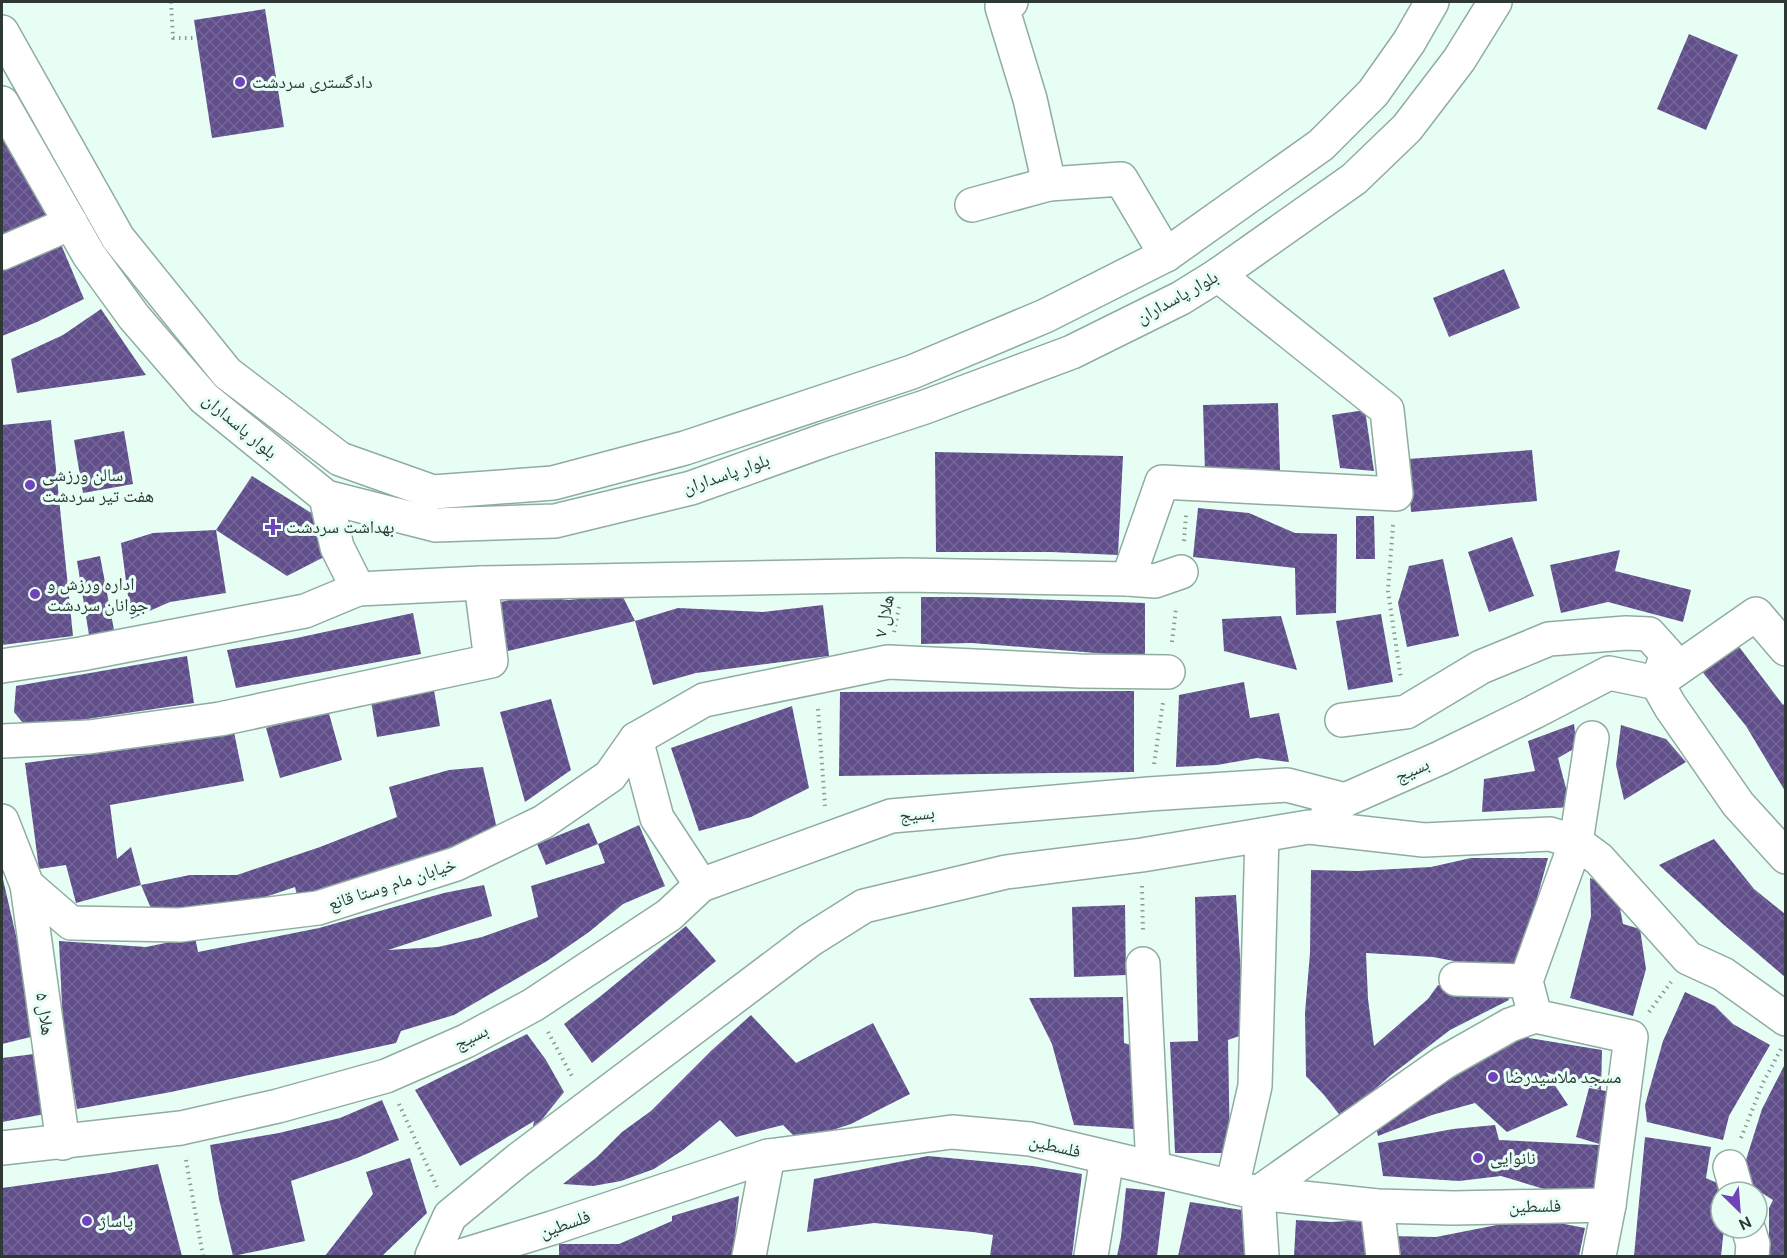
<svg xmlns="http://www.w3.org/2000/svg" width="1787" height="1258" font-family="Ubuntu,'Noto Naskh Arabic',sans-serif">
<defs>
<pattern id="building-cross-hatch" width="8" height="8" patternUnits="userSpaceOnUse" patternTransform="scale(1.5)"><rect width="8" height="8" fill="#614f8c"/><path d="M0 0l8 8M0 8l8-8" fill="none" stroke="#746697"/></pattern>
</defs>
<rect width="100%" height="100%" fill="#e7fef5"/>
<g fill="url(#building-cross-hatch)">
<polygon points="265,9 284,127 212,138 194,20"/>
<polygon points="1689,34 1738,55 1706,130 1657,109"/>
<polygon points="2,123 58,211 2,243"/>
<polygon points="60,242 84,299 37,322 2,336 2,261"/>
<polygon points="1504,269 1520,308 1449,337 1433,298"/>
<polygon points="101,309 146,375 17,393 11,359 63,335"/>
<polygon points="1278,403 1280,470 1205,472 1203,405"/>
<polygon points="1365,410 1374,471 1340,468 1332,415"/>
<polygon points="51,420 73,636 2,645 2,425"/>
<polygon points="124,431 133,484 83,493 74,440"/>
<polygon points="1532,450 1537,501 1411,512 1408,459"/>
<polygon points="935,452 1123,456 1118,555 1051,552 936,552"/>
<polygon points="252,476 329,524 324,557 287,576 216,530"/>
<polygon points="1198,508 1249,513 1295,533 1337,534 1336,613 1296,615 1295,568 1193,557"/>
<polygon points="1356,516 1374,516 1375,559 1356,559"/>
<polygon points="216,530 226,593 170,602 131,619 121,543 153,533"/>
<polygon points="1512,537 1534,596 1489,612 1468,552"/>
<polygon points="1620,550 1615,571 1691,590 1683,622 1608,602 1561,613 1550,565"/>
<polygon points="100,556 114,630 89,635 77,561"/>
<polygon points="1443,559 1459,636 1407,647 1398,603 1409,566"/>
<polygon points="621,593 635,621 508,651 497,603 530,595 569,600"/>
<polygon points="921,597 972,597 1145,603 1145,657 972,643 921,644"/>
<polygon points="823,605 829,656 696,673 653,685 635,621 678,608 763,612"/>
<polygon points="413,613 421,654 236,688 227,650 292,639"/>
<polygon points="1381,614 1393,682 1348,690 1336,621"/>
<polygon points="1281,616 1297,670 1224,651 1222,619"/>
<polygon points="1737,644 1783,705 1785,703 1785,791 1746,726 1700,669"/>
<polygon points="187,656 194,703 27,728 14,712 16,686"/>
<polygon points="1244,682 1250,718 1279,713 1289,762 1257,758 1217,765 1176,767 1179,695"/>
<polygon points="434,690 440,726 377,737 371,701"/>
<polygon points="1134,691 1134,772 839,776 840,692"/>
<polygon points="551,699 571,770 525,802 500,712"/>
<polygon points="792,706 809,788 751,817 699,831 671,748"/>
<polygon points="328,710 342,760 280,778 266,728"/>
<polygon points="1574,724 1577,747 1558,758 1571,807 1482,812 1484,779 1535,771 1528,741"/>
<polygon points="1621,725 1666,739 1686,762 1624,800 1616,765"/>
<polygon points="234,732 244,781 110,805 117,859 131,847 141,885 76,903 66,865 39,869 25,763 176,743"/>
<polygon points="483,767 497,829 470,843 410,860 298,899 295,887 247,903 206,904 153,913 141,885 190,875 237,875 320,847 397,817 389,787 449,770"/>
<polygon points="589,823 598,844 546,865 537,844"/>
<polygon points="639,825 665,886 623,904 589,932 547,961 454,1015 401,1031 396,1043 171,1092 77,1109 63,1027 59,941 146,947 195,937 198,952 319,928 444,893 484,885 492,916 388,950 438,947 482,937 538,917 531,886 605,863 598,844"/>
<polygon points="1714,839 1754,889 1785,914 1785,977 1724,925 1659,865"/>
<polygon points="1471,858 1548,858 1533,913 1521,971 1480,966 1433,957 1366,953 1368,999 1374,1046 1428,999 1438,985 1506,992 1509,1000 1450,1030 1391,1075 1342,1118 1324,1095 1306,1076 1305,1013 1310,953 1311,870 1358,871 1431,867"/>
<polygon points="2,875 39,1035 2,1044"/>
<polygon points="1590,878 1616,888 1623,924 1640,929 1646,969 1633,1016 1570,998 1591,916"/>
<polygon points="1236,895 1245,1034 1228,1040 1230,1153 1175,1153 1170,1042 1198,1041 1195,897"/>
<polygon points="1125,905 1126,975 1074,977 1072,907"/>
<polygon points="686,926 716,961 592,1063 564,1024 602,995"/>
<polygon points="1685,992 1715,1006 1733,1024 1770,1045 1729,1116 1723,1140 1647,1122 1645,1105 1663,1041"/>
<polygon points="1123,997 1124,1043 1138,1047 1137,1100 1134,1129 1074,1125 1052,1044 1029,998"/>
<polygon points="751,1015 796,1063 873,1023 910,1094 851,1124 799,1141 783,1125 736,1137 720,1120 683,1150 654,1169 621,1181 593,1186 563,1184 597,1157 622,1132 651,1111 712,1050"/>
<polygon points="1524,1029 1529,1038 1602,1050 1601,1090 1620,1094 1613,1148 1576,1137 1589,1088 1601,1090 1546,1072 1568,1105 1507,1132 1475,1103 1432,1115 1378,1136 1375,1123"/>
<polygon points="527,1034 546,1060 564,1092 532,1132 534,1121 460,1166 415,1090"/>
<polygon points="34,1054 45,1114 2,1122 2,1058"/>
<polygon points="1785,1064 1785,1256 1769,1256 1769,1208 1773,1200 1740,1179 1762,1109"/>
<polygon points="382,1100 399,1140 357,1158 291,1181 305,1241 233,1256 219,1199 210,1145 279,1133 340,1118"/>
<polygon points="1495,1125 1499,1140 1599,1145 1596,1192 1544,1189 1501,1176 1459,1181 1383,1176 1378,1143 1453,1129"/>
<polygon points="1645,1137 1711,1147 1706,1178 1728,1188 1721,1192 1721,1228 1724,1228 1721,1256 1634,1256"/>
<polygon points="928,1156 1033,1166 1082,1174 1072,1256 990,1256 993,1235 973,1232 874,1223 807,1232 814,1179"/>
<polygon points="410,1158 427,1213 382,1256 325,1256 373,1194 366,1172"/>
<polygon points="158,1164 182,1256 2,1256 2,1188 109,1173"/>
<polygon points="1126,1188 1165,1192 1157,1256 1117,1256 1121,1237"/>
<polygon points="739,1196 733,1256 559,1256 559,1244 619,1244 672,1221 672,1216"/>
<polygon points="1190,1202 1255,1212 1252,1256 1178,1256"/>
<polygon points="1533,1218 1585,1228 1579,1256 1393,1256 1389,1236 1436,1237"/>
<polygon points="1296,1220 1331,1222 1366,1220 1370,1256 1294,1256"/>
</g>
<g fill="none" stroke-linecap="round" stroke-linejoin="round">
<g stroke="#90aca1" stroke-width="36">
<g id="minor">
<polyline points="1011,2 1002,7 1030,99 1049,184 1121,179 1166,255"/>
<polyline points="972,205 1049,184"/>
<polyline points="2,253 71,223"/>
<polyline points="1128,579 1162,482 1396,494 1387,410 1218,275"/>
<polyline points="358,589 481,583 905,575 1128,579 1155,581 1181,572"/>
<polyline points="2,666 81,654 305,611 358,589 337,547 326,497"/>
<polyline points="1657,683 1756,614 1786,649"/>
<polyline points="1342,720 1406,712 1481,667 1549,639 1626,633 1649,634 1667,654 1657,683"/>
<polyline points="1592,738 1576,842 1599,859 1688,958 1723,974 1786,1019"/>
<polyline points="636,739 704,700 888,662 1080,671 1168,672"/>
<polyline points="2,741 89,737 220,719 491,661 481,583"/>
<polyline points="1328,812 1345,800 1440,758 1534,712 1609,673 1657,683 1670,706 1738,804 1786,857"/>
<polyline points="2,821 27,885 71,923 180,925 318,908 456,864 543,822 610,776 636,739 657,818 701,885"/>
<polyline points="27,885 63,1143"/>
<polyline points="1143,964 1153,1167"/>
<polyline points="1456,979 1526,981"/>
<polyline points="2,1148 181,1128 278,1106 386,1076 466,1041 533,1005 669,915 701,885 891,816 1149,794 1287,785 1345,800"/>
<polyline points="1730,1167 1737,1192"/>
<polyline points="1232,1187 1255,1086 1262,835"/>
<polyline points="1377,1206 1383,1256"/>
<polyline points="1748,1228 1753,1244 1752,1256"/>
<polyline points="432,1256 450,1216 518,1160 810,940 864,906 1006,872 1142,855 1309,827 1424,840 1550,834 1576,842 1526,981 1535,1016 1631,1037 1609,1205"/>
<polyline points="461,1256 552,1228 768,1156 952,1132 1030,1139 1258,1193 1377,1206 1453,1208 1609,1205 1599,1256"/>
<polyline points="749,1256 768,1156"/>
<polyline points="1091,1256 1107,1158"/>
<polyline points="1262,1256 1258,1193 1443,1063 1510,1025 1535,1016"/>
</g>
</g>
<g stroke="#90aca1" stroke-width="36">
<g id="major">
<polyline points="2,32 118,238 227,373 340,459 433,492 553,483 685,448 912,372 1045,316 1166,255 1321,145 1373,93 1409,42 1432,2"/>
<polyline points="2,103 89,255 134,317 204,398 326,497 436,525 555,521 691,488 825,440 925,407 1072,352 1181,298 1218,275 1354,179 1407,128 1459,60 1495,2"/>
</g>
</g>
<g stroke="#8a9b95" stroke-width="4" stroke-dasharray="1.5 4.5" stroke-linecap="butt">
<polyline points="171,2 173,38 197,38"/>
<polyline points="1393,525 1388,591 1401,679"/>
<polyline points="1184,541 1186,515"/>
<polyline points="894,632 899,607"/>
<polyline points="1172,642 1176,608"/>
<polyline points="818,709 825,806"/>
<polyline points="1154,764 1163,703"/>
<polyline points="1142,886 1143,933"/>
<polyline points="1649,1012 1671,982"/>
<polyline points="548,1032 573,1078"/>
<polyline points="399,1104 437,1187"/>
<polyline points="1741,1138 1763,1083 1781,1049"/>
<polyline points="186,1160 203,1256"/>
</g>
<use href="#minor" stroke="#fff" stroke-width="33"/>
<use href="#major" stroke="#fff" stroke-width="33"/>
</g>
<g fill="#7043bb" stroke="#e7fef5" stroke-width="2">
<circle cx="240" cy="82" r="6"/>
<circle cx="30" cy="485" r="6"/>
<path d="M270 518h6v6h6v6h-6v6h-6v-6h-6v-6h6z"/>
<circle cx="35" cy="594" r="6"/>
<circle cx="1493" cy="1077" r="6"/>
<circle cx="1478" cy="1158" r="6"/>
<circle cx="87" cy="1221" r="6"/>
</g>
<g text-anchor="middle" stroke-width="6" stroke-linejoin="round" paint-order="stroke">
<g font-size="18" fill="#2e3935" stroke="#e7fef5" text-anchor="start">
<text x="252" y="88">دادگستری سردشت</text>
<text x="42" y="481">سالن ورزشی<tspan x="42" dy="21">هفت تیر سردشت</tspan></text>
<text x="286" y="533">بهداشت سردشت</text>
<text x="47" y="590">اداره ورزش و<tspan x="47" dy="21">جوانان سردشت</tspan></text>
<text x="1505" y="1083">مسجد ملاسیدرضا</text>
<text x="1490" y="1164">نانوایی</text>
<text x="99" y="1227">پاساژ</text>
</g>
<g font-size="18" fill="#2e3935" stroke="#e7fef5">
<text transform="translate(1177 297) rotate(-29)" y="6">بلوار پاسداران</text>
<text transform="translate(240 426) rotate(40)" y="6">بلوار پاسداران</text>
<text transform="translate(726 474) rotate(-19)" y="6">بلوار پاسداران</text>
<text transform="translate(884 616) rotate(-79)" y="6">هلال ۷</text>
<text transform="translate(1412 770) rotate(-24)" y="6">بسیج</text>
<text transform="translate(917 814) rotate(-5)" y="6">بسیج</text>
<text transform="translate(392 884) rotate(-18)" y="6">خیابان مام وستا قانع</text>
<text transform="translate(45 1014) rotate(82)" y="6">هلال ۵</text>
<text transform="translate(471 1037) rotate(-26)" y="6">بسیج</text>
<text transform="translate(1055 1146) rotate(13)" y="6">فلسطین</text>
<text transform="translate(1535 1206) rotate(-1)" y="6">فلسطین</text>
<text transform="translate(565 1224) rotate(-19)" y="6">فلسطین</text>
</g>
</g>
<rect width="1787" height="1258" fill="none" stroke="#2e3935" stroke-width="6"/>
<g transform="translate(1739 1210) rotate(155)"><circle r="28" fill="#e7fef5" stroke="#9dafa8" stroke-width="1.5"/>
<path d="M0-4.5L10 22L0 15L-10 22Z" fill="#7043bb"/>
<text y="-9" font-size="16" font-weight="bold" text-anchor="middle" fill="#2e3935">N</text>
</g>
</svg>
